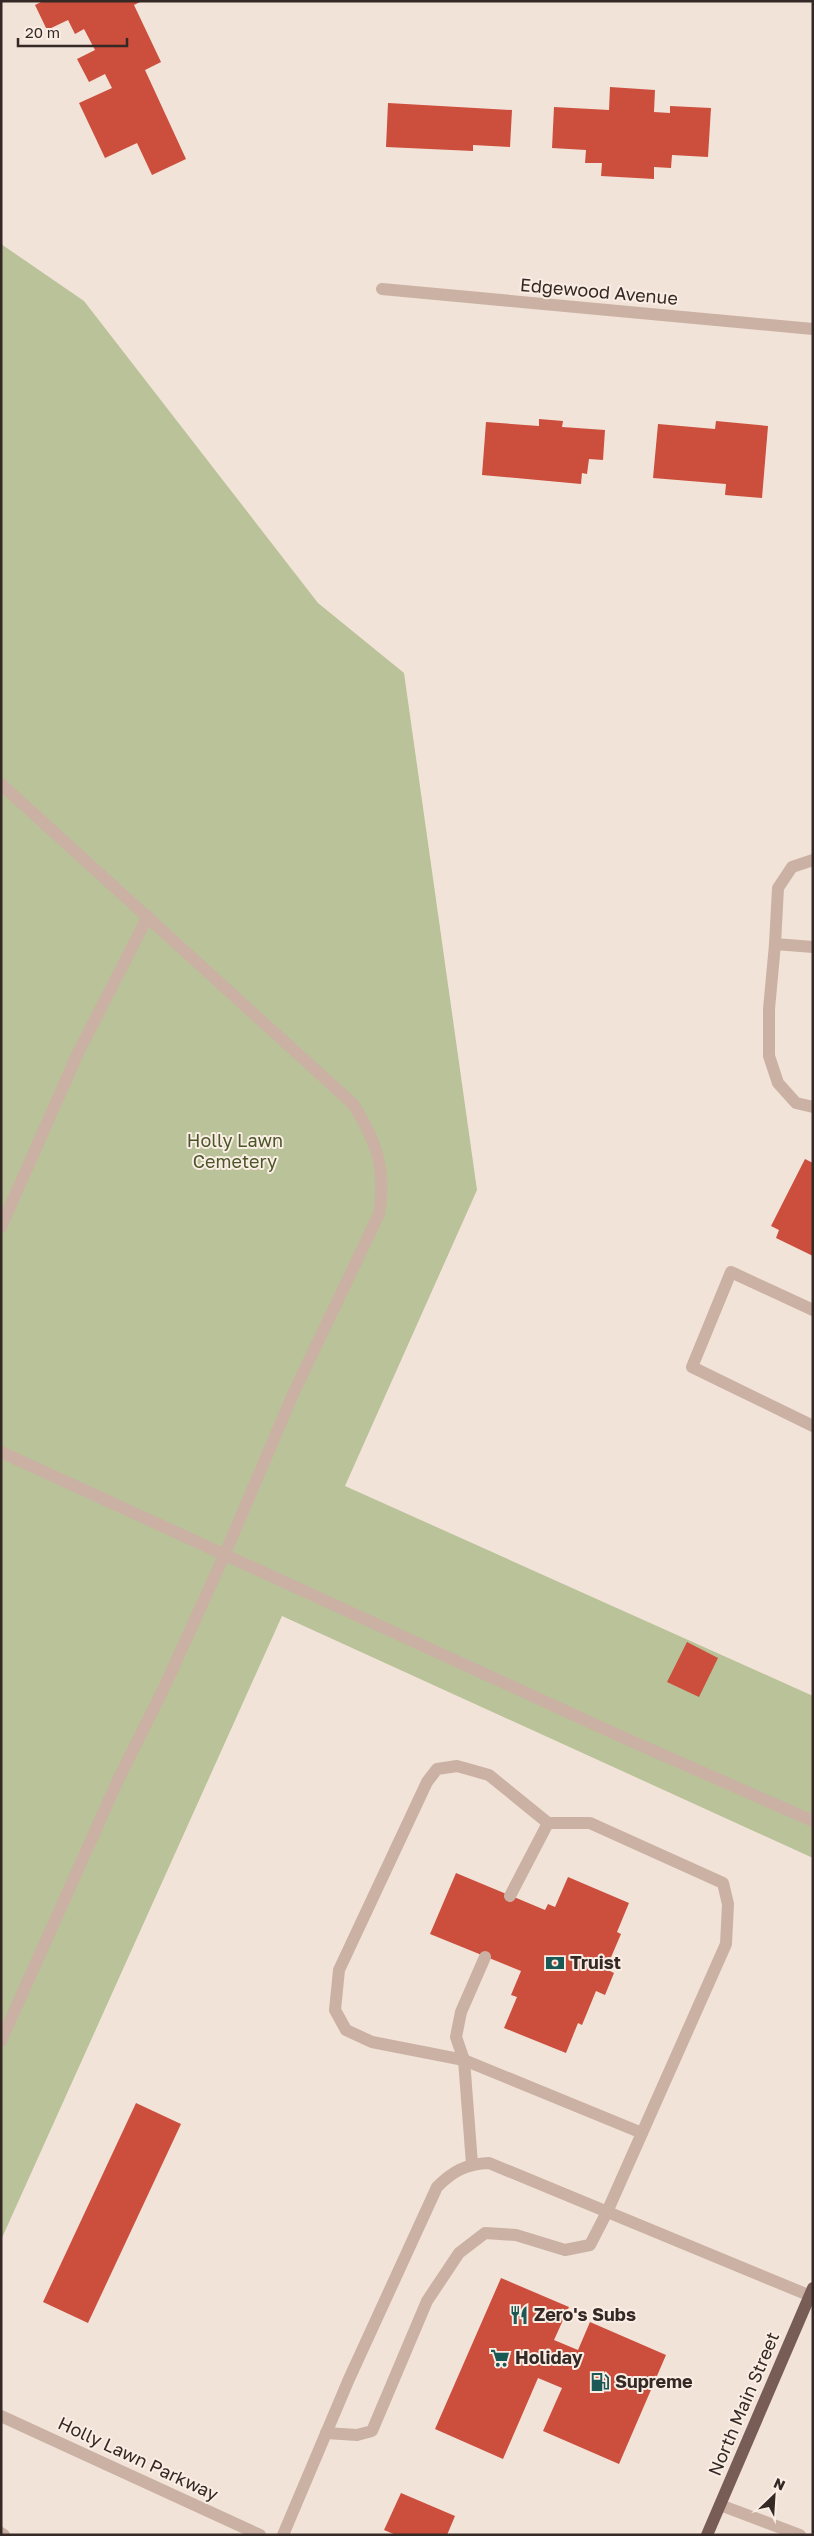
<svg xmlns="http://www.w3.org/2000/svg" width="814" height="2536" font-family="'Golos Text',sans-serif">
<rect width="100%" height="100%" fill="#f2e3d8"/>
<polygon fill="#b9c298" points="1,244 84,301 318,603 404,673 477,1190 345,1486 813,1696 813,1858 282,1616 1,2240"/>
<g fill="#cc4e3d">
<polygon points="43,1 142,1 134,5 161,62 145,70 186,159 152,175 137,143 105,158 79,103 112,88 105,74 89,82 77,59 95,50 84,29 75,34 68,20 47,30 35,5"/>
<polygon points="610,87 655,90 654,112 670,113 670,106 711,108 708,157 672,155 671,168 654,167 654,179 601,176 602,163 585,163 586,150 552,148 554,107 609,110"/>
<polygon points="388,103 512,110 510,147 473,145 473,151 386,147"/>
<polygon points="539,419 563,421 562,427 605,430 603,460 589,459 587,474 582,473 581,484 482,475 486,422 539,426"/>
<polygon points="716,421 768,426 762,498 725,495 726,484 653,478 658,424 715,429"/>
<polygon points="805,1159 813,1163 813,1256 776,1238 779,1230 771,1226"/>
<polygon points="687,1642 718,1658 699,1697 667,1682"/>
<polygon points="456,1873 545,1910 548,1904 555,1907 568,1877 629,1903 617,1932 621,1934 606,1969 614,1973 605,1995 596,1991 582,2025 578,2023 566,2053 504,2028 517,1997 511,1995 521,1971 430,1934"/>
<polygon points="136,2103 181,2124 88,2323 43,2302"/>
<polygon points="501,2278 569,2307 554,2340 578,2350 590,2322 666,2355 619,2464 543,2431 562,2388 538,2378 503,2459 435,2429"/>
<polygon points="401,2493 455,2516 447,2535 396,2535 384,2530"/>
</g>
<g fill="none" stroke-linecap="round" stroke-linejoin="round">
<g stroke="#cbb1a4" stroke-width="12">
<path d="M1 784 353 1104C377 1142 386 1169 379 1214L294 1392 224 1556 163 1690 118 1780 1 2041"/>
<polyline points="775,944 778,888 792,867 813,860"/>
<polyline points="813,947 775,944 769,1009 769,1056 778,1083 796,1103 813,1107"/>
<polyline points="1,1227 77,1055 148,916"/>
<polyline points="813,1310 731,1272 692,1367 813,1426"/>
<polyline points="1,1452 622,1737 813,1821"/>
<polyline points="548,1823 489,1775 457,1766 437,1769 427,1782 339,1970 335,2010 346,2030 372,2042 464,2060 642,2133"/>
<polyline points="472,2164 464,2060 456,2037 461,2012 485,1957"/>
<polyline points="1,2416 260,2535"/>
<polyline points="326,2433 357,2435 372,2431 427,2301 459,2253 485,2233 516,2235 565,2250 590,2245 607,2212 726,1944 728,1904 723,1883 590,1823 548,1823 510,1896"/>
<polyline points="720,2505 800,2535"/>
<polyline points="1,2533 4,2535"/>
<path d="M283 2535 349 2379 437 2187C453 2171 466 2164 489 2163L813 2297"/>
</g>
<polyline stroke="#cbb1a4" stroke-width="12" points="382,289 813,329"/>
<polyline stroke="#785d56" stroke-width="12" points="707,2535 813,2288"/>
</g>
<defs>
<g id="bank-bare" transform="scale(1.5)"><path d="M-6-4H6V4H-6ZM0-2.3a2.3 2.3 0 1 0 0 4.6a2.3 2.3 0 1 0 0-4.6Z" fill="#1a5955" stroke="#faede4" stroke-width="2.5" paint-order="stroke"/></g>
<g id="restaurant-bare" transform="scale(1.5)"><path d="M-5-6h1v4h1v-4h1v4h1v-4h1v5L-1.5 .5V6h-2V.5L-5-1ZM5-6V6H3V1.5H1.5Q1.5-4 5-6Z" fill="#1a5955" stroke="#faede4" stroke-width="2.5" paint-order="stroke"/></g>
<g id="supermarket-bare" transform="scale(1.5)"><path d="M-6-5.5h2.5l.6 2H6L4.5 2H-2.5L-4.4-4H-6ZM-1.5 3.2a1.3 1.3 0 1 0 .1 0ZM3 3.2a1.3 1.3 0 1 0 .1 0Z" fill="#1a5955" stroke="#faede4" stroke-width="2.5" paint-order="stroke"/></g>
<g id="fuel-bare" transform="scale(1.5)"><path d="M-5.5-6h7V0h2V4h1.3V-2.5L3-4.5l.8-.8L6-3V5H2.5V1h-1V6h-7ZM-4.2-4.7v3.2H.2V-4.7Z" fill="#1a5955" stroke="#faede4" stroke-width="2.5" paint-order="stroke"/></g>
</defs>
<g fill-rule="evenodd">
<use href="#bank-bare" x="555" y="1963"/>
<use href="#restaurant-bare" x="519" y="2315"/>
<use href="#supermarket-bare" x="500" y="2358"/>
<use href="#fuel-bare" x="600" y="2382"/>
</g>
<g text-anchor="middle" stroke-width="4" stroke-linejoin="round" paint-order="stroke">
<g font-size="18" fill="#352926" stroke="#faede4">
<text transform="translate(599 292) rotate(5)" y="6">Edgewood Avenue</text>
<text transform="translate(744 2404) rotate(-67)" y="6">North Main Street</text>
<text transform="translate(138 2459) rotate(25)" y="6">Holly Lawn Parkway</text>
</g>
<g font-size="18" fill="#4a5528" stroke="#faede4">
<text x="235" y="1147">Holly Lawn<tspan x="235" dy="21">Cemetery</tspan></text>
</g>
<g font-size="18" font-weight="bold" fill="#352926" stroke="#faede4" text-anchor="start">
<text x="570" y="1969">Truist</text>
<text x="534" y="2321">Zero's Subs</text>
<text x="515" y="2364">Holiday</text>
<text x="615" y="2388">Supreme</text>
</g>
</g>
<rect width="814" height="2536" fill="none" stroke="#352926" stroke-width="5"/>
<g transform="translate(774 2496) rotate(25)" stroke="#faede4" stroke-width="4" paint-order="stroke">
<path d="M0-4L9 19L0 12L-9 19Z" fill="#352926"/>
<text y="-8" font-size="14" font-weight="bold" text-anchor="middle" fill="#352926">N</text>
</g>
<path d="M18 38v8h109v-8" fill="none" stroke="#352926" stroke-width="2.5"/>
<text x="25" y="38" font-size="15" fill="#352926" stroke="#faede4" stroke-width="4" paint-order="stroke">20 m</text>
</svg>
